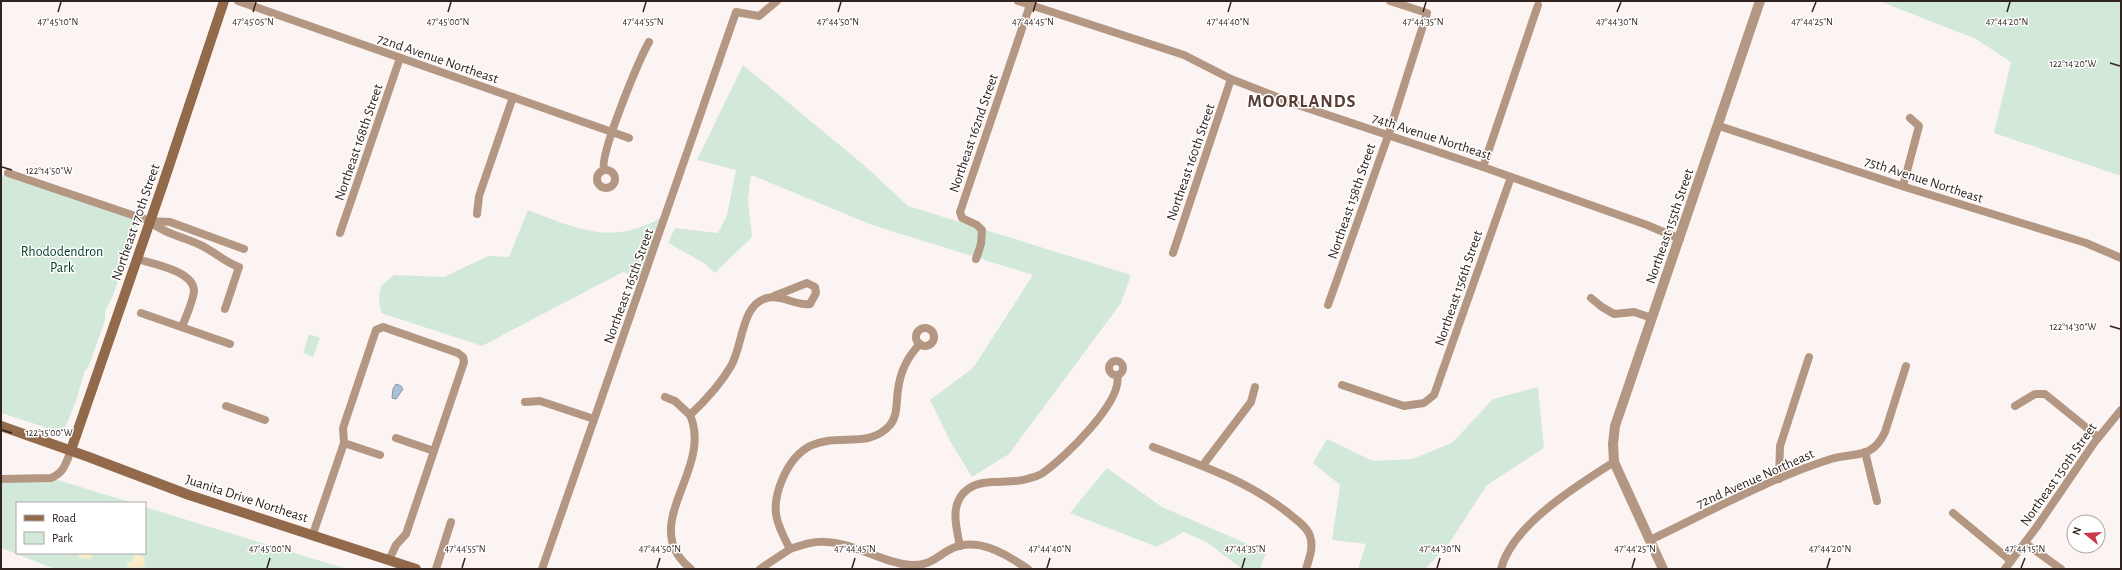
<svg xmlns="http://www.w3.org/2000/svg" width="2122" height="570" font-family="'Alegreya Sans',sans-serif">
<rect width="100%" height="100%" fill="#fcf4f2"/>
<g fill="#d2e9da">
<polygon points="1879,1 2121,1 2121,176 1994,133 2011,62 1976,39"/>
<polygon points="743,65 865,166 908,206 1131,275 1121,303 1009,454 972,477 950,441 930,400 973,368 1033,275 872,225 751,175 748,199 752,237 715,273 704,263 668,243 675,228 718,233 727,215 736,170 697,160"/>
<polygon points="1,175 140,220 135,228 113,296 105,312 105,320 88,368 85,370 76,401 66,426 60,432 1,413"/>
<path d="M528 210C580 230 613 246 664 216L643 279 623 272 482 346 381 313 379 298 381 286 394 275 444 277 488 256 509 257Z"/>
<polygon points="309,334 320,338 313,357 303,353"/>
<polygon points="1538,387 1544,448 1487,485 1448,545 1425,569 1358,569 1366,544 1332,540 1340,485 1313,463 1327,439 1373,461 1412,459 1452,443 1493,399"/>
<polygon points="1107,468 1162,507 1266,552 1260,569 1242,569 1208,543 1184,532 1157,547 1070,513"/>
<polygon points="51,478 133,503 17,503 17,553 145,553 145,507 347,569 55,569 1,548 1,479"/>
</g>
<g fill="#f7edc7">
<polygon points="79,553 93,553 93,557 89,559 78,558"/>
<polygon points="138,554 144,557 145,566 140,568 127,567 127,563 132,561 133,557"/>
</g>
<polygon fill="#abc1d8" stroke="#8692a0" points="396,384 401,386 403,389 396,399 392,398 393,389"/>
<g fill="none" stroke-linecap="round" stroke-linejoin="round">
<g stroke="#b49783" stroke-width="8">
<polyline points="238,1 629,138"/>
<polyline points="1018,1 1184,55 1231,79 1295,104 1483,167 1647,225 1680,239"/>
<polyline points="1719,126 1905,187 2086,243 2121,258"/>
<polyline points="1483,167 1538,5"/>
<path d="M604 170C599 155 639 60 649 42"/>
<circle cx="606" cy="179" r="9"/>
<polyline points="8,173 150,221 170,222 244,249"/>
<polyline points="1903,186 1919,126 1910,118"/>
<polyline points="477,214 479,196 513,97"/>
<path d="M150 221C164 234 181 236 198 244 213 250 224 262 239 267L225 309"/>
<polyline points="340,233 400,58"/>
<polyline points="1173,253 1231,79"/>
<path d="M137 259C153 264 194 271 194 291 193 302 186 316 182 327"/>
<polyline points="976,259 981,244 982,230 977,225 962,218 960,212 1030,5"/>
<polyline points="1591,298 1602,307 1614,314 1634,312 1652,318"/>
<polyline points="1328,305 1388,136 1427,13 1390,1"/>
<polyline points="141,313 230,344"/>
<circle cx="925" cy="337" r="9"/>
<circle cx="1116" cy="368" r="7"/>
<polyline points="1342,385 1404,406 1424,403 1434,395 1511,177"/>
<polyline points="665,397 675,401 690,415"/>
<polyline points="525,402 540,401 594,419"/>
<polyline points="226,406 265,420"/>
<polyline points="2015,406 2035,394 2045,394 2098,437"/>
<polyline points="396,438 434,451"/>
<polyline points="344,443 380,455"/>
<path d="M1153 447C1201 465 1247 481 1287 512 1295 519 1307 526 1310 536 1314 548 1309 558 1306 569"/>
<polyline points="1865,452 1877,501"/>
<polyline points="1203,465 1251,402 1255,387"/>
<path d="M1 479 51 478C64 473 66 463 71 450"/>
<polyline points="1779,479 1780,446 1809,357"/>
<polyline points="1953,513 2011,561"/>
<polyline points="313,534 344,443 343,428 376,330 383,327 458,353 463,357 464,362 406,534 396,545 389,560"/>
<path d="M1650 540C1709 512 1768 479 1831 459 1855 452 1872 460 1885 432L1906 366"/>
<polyline points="2025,543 2061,569"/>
<path d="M960 546C956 526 949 503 968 489 985 477 1009 485 1027 479 1033 477 1040 476 1044 472 1064 458 1124 401 1117 375"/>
<path d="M790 549C802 545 813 541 826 542 855 543 882 563 911 565 929 566 935 558 949 550 976 535 1006 554 1028 569"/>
<polyline points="436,569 451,522"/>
<polyline points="542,569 736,12 759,16 777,1"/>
<path d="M691 569C636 525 714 470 690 415 706 400 720 385 731 366 743 346 741 304 767 298 782 294 795 306 810 304L816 293 815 287 807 283 774 296"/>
<path d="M760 569 790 549C776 523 770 509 782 480 810 413 861 459 890 425 898 416 896 401 898 390 900 373 908 356 920 344"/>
<path d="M1501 569C1512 525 1578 485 1614 462"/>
<polyline points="2005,569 2038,525 2094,443 2121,410"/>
</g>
<polyline stroke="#b49783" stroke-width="10" points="1663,569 1614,462 1613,444 1615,426 1760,1"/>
<g stroke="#92694b" stroke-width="10">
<polyline points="1,426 86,456 189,495 416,569"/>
<polyline points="71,450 163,184 224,1"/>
</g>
</g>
<path fill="none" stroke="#31231f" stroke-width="1.5" d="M58 12 61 2M253 12 256 2M448 12 451 2M643 12 646 2M838 12 841 2M1033 12 1036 2M1228 12 1231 2M1423 12 1426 2M1617 12 1621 2M1812 12 1816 2M2007 12 2010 2M2110 63 2120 66M2 167 12 170M2110 326 2120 329M2 430 12 433M267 568 270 558M462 568 465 558M657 568 660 558M852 568 855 558M1047 568 1050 558M1242 568 1245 558M1437 568 1440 558M1632 568 1635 558M1827 568 1830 558M2021 568 2025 558"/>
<g text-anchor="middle" stroke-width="3" stroke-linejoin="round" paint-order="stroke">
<g font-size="14" fill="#31231f" stroke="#fff">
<text transform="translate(438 58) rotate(19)" y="5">72nd Avenue Northeast</text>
<text transform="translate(973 133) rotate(-71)" y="5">Northeast 162nd Street</text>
<text transform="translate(1432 136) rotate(18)" y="5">74th Avenue Northeast</text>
<text transform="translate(358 142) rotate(-71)" y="5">Northeast 168th Street</text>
<text transform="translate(1190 162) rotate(-71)" y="5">Northeast 160th Street</text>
<text transform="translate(1924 179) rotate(18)" y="5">75th Avenue Northeast</text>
<text transform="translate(1351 201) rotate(-71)" y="5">Northeast 158th Street</text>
<text transform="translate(135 222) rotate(-71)" y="5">Northeast 170th Street</text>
<text transform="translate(1669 226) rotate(-71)" y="5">Northeast 155th Street</text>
<text transform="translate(628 286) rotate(-70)" y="5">Northeast 165th Street</text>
<text transform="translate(1458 288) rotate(-71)" y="5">Northeast 156th Street</text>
<text transform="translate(2058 474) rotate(-55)" y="5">Northeast 150th Street</text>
<text transform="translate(1755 478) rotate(-24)" y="5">72nd Avenue Northeast</text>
<text transform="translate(247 498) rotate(18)" y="5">Juanita Drive Northeast</text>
</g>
<g font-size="14" fill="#033b22" stroke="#fff">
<text x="62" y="256">Rhododendron<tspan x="62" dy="16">Park</tspan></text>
</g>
<g font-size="18" font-weight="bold" letter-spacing="1" fill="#583b31" stroke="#fff">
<text x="1302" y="107">MOORLANDS</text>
</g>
</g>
<g font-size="10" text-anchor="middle" fill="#31231f" stroke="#fff" stroke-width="3" stroke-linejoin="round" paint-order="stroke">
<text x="58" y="25">47°45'10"N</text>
<text x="253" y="25">47°45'05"N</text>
<text x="448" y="25">47°45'00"N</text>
<text x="643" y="25">47°44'55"N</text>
<text x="838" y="25">47°44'50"N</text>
<text x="1033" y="25">47°44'45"N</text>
<text x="1228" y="25">47°44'40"N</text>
<text x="1423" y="25">47°44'35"N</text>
<text x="1617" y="25">47°44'30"N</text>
<text x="1812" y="25">47°44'25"N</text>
<text x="2007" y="25">47°44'20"N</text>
<text x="2073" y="67">122°14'20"W</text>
<text x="49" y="174">122°14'50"W</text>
<text x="2073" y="330">122°14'30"W</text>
<text x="49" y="436">122°15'00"W</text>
<text x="270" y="552">47°45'00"N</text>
<text x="465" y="552">47°44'55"N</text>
<text x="660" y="552">47°44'50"N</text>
<text x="855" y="552">47°44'45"N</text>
<text x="1050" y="552">47°44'40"N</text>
<text x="1245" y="552">47°44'35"N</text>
<text x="1440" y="552">47°44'30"N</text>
<text x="1635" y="552">47°44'25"N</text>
<text x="1830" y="552">47°44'20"N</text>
<text x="2025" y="552">47°44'15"N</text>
</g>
<rect width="2122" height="570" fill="none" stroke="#31231f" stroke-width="4"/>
<rect x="16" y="502" width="130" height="52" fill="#ffffff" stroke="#ada7a5"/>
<rect x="24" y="515" width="20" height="6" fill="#92694b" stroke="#ada7a5"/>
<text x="52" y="522" font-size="12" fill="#31231f">Road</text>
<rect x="24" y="532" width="20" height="12" fill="#d2e9da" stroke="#ada7a5"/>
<text x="52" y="542" font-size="12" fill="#31231f">Park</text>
<g transform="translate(2086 534) rotate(288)"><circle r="19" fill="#ffffff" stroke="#ada7a5"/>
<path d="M0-3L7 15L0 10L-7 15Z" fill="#ca3a4e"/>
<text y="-6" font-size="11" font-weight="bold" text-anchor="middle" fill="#31231f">N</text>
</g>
</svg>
